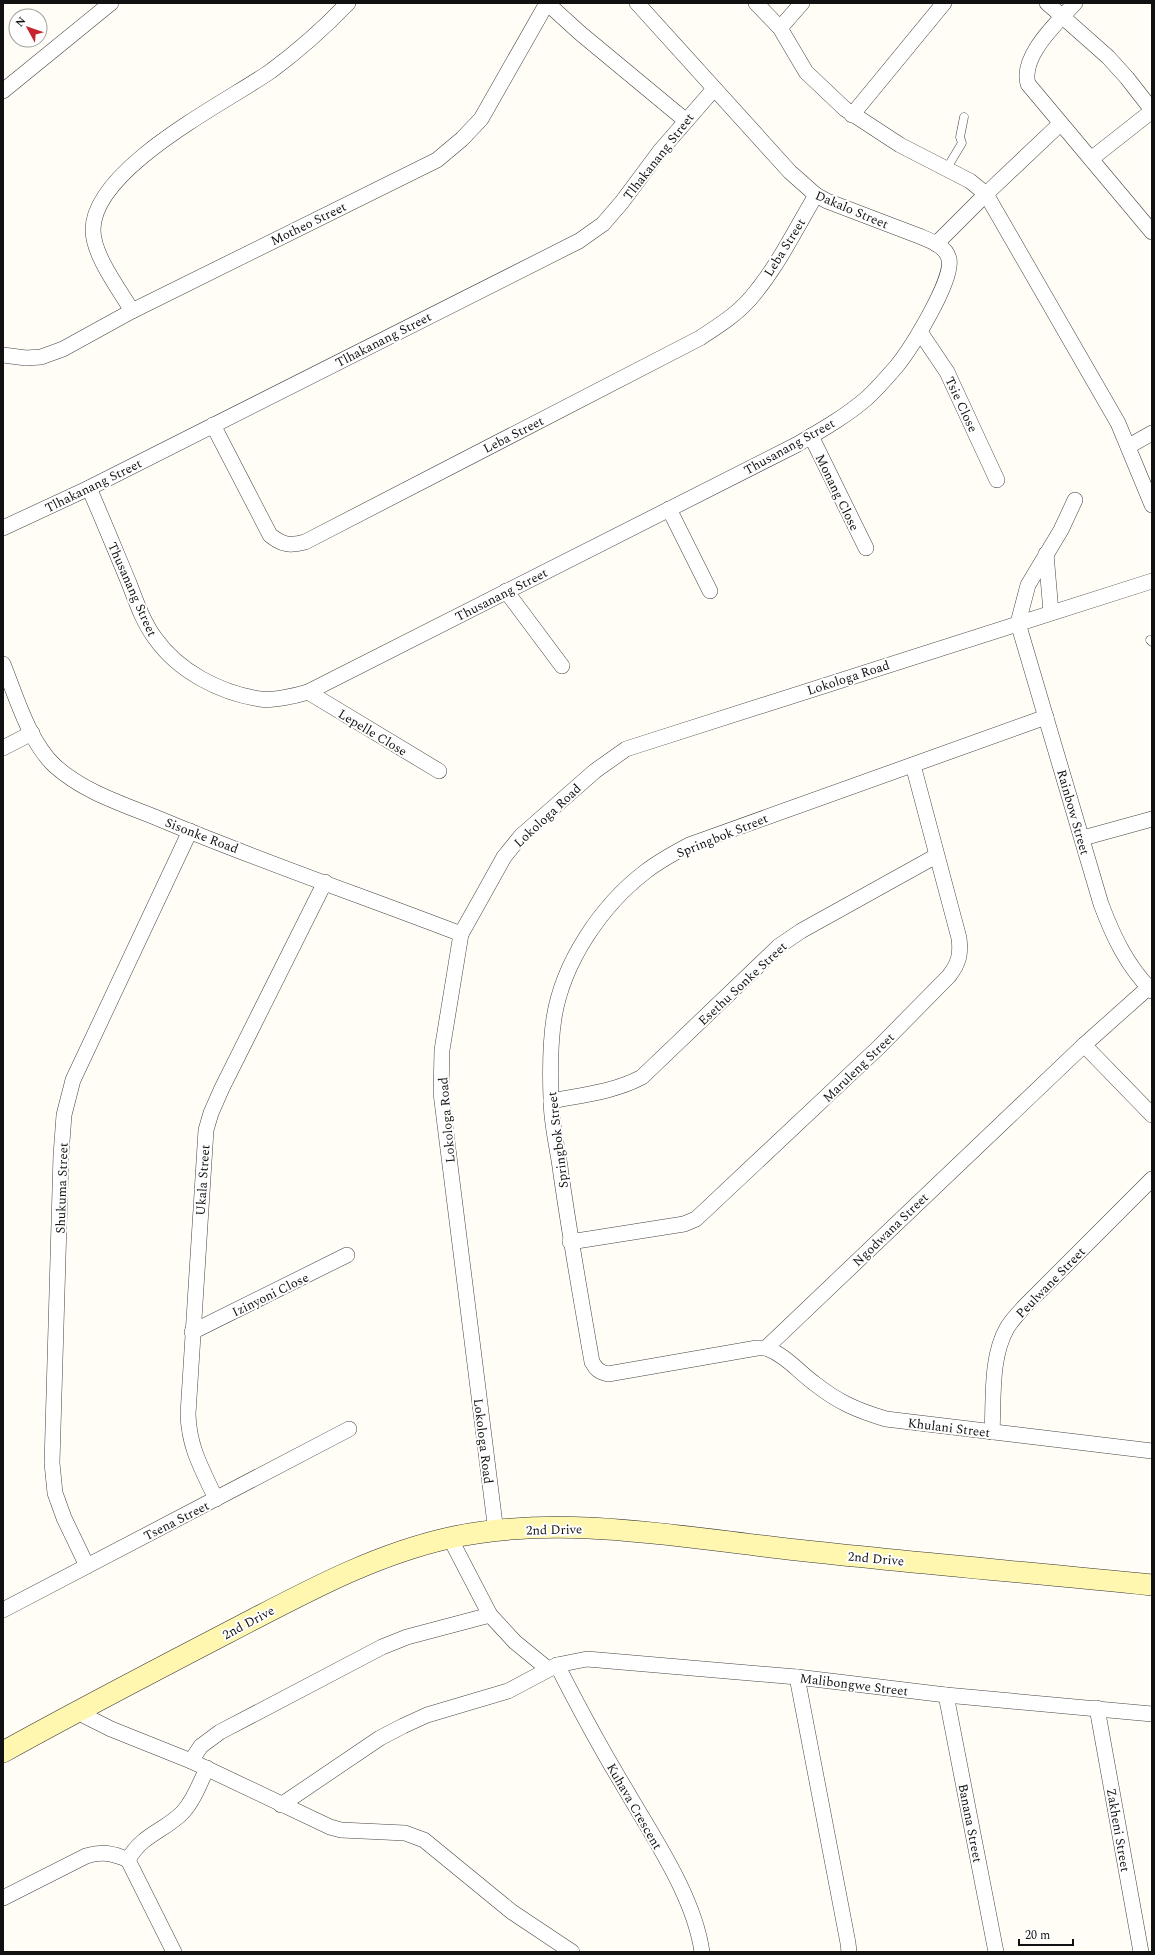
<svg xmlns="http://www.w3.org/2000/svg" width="1155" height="1955" font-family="Spectral,serif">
<rect width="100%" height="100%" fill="#fffdf5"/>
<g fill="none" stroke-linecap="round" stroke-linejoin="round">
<g stroke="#444" stroke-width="9">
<g id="lane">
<polyline points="947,168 962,143 960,137 964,117"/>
<polyline points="1150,640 1152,642"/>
</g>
</g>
<g stroke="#444" stroke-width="16">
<g id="street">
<polyline points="547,3 580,33 685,120"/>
<polyline points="756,3 780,28 806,72 845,109 900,145 970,181 986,194 1118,423 1152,505"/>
<polyline points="1047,3 1108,57 1127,78 1152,110"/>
<path d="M1075 3C1058 22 1020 56 1028 84L1152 232"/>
<polyline points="780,28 802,3"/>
<polyline points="3,91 111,3"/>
<polyline points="852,115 944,3"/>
<polyline points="1091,159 1152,111"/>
<polyline points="936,244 986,194 1060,124"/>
<path d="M132 311C119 289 93 255 93 230 93 168 225 103 271 71 298 51 324 28 348 3"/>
<polyline points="920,332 947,372 997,480"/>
<polyline points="3,355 26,358 41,357 63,349 132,311 437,160 462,139 481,119 547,3"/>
<path d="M213 425 270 535C282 545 290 546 305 542L700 338C718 326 736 315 750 299 777 268 795 230 816 195"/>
<polyline points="811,436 866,548"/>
<polyline points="1129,446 1152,433"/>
<path d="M89 488C103 520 116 552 129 583 136 601 143 622 155 638 178 671 220 693 260 699 272 701 295 696 308 692L796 445C820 431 845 417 867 398 877 389 887 377 896 367 910 350 954 280 949 259 946 246 931 241 919 236L827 201 816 195 790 172 637 3"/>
<path d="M1075 500 1061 530 1028 585 1018 623 1101 904C1113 936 1127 966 1152 991"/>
<polyline points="669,509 710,591"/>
<polyline points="3,528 89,488 579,241 603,224 622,202 660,151 714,89"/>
<polyline points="1046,554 1051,612"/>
<polyline points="506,591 562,666"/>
<path d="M3 664C16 696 29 742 55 766 85 793 126 805 162 820 260 861 362 896 461 934"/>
<polyline points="308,692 439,771"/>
<path d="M1046 717 689 845C674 853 659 861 645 872 601 906 563 962 554 1018 550 1044 550 1072 551 1099 551 1124 558 1149 561 1174 570 1237 581 1299 592 1362 596 1369 599 1372 608 1374L757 1348H766L1084 1045 1149 987"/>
<polyline points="3,748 32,733"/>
<polyline points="1083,838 1152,819"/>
<polyline points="1084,1045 1152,1115"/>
<path d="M551 1101C582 1095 614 1092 642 1077L779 946 801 931 936 856"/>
<path d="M570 1242 684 1224 696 1219 879 1047 949 976C959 963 961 954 959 938L913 765"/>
<polyline points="192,1332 347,1255"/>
<path d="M766 1348C785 1355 798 1371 814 1383 838 1402 856 1410 886 1419L1152 1451"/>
<path d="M992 1432C994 1399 990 1358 1007 1328 1011 1321 1018 1314 1023 1308L1152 1179"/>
<path d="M216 1499C202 1469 189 1448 188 1414L206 1130 211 1113 222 1088 325 882"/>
<polyline points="496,1532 441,1093 442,1050 461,934 484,893 504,857 521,836 595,771 626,749 1152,581"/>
<polyline points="450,1538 490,1615 515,1642 548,1669"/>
<polyline points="87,1566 64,1518 55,1493 52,1463 61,1155 64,1115 73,1080 190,831"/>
<polyline points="3,1610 349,1429"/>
<path d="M557 1665C579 1708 601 1749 626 1790 654 1839 694 1896 702 1952"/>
<polyline points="797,1677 848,1943 849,1952"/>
<polyline points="946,1695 996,1952"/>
<polyline points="1097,1708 1141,1952"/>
<polyline points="77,1712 111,1729 191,1761 330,1827 341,1830 405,1833 424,1840 512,1912 572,1952"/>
<polyline points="191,1761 201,1746 220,1732 382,1647 407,1637 490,1615"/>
<polyline points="281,1805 380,1738 403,1726 427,1715 508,1691 557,1665 587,1659 797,1677 946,1695 1152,1714"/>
<path d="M128 1860C142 1834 165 1831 183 1812 194 1800 200 1783 207 1768"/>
<polyline points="128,1860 174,1952"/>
<path d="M3 1898 86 1856C102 1851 113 1853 128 1860"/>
</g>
</g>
<g stroke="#333" stroke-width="22">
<path id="secondary" d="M3 1752C77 1711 152 1672 227 1633 299 1596 369 1556 449 1538 562 1513 684 1538 797 1550 915 1563 1034 1573 1152 1585"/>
</g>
<use href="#lane" stroke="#fff" stroke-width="8"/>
<use href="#street" stroke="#fff" stroke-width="15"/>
<use href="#secondary" stroke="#fff6b0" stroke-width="21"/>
</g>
<g text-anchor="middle" stroke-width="4" stroke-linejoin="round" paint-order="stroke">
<g font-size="13" fill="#111" stroke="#fff">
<text transform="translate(658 156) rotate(-52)" y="5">Tlhakanang Street</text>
<text transform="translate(852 209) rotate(23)" y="5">Dakalo Street</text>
<text transform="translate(308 223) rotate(-26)" y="5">Motheo Street</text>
<text transform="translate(784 247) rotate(-58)" y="5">Leba Street</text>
<text transform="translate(383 339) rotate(-27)" y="5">Tlhakanang Street</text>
<text transform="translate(962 404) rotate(65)" y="5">Tsie Close</text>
<text transform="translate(513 434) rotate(-27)" y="5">Leba Street</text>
<text transform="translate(789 446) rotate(-29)" y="5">Thusanang Street</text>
<text transform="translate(93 485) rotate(-26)" y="5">Tlhakanang Street</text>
<text transform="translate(838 492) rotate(64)" y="5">Monang Close</text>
<text transform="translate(133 589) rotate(66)" y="5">Thusanang Street</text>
<text transform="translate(501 594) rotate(-27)" y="5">Thusanang Street</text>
<text transform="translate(848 677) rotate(-18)" y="5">Lokologa Road</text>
<text transform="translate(373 732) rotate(31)" y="5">Lepelle Close</text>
<text transform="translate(1074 812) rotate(74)" y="5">Rainbow Street</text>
<text transform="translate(547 815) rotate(-43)" y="5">Lokologa Road</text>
<text transform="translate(202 835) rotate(21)" y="5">Sisonke Road</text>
<text transform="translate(722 835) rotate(-22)" y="5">Springbok Street</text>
<text transform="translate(742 983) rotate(-43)" y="5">Esethu Sonke Street</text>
<text transform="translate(858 1067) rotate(-44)" y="5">Maruleng Street</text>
<text transform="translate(446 1120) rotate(-95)" y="5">Lokologa Road</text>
<text transform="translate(557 1140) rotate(-97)" y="5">Springbok Street</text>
<text transform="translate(202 1180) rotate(-86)" y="5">Ukala Street</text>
<text transform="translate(61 1188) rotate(-88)" y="5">Shukuma Street</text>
<text transform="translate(890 1229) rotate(-44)" y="5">Ngodwana Street</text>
<text transform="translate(1050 1282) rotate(-46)" y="5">Peulwane Street</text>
<text transform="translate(270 1294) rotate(-26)" y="5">Izinyoni Close</text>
<text transform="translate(949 1427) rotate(7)" y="5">Khulani Street</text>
<text transform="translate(484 1441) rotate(83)" y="5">Lokologa Road</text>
<text transform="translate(176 1520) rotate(-27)" y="5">Tsena Street</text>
<text transform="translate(554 1529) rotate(-1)" y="5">2nd Drive</text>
<text transform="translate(876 1558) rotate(5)" y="5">2nd Drive</text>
<text transform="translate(248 1622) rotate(-28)" y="5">2nd Drive</text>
<text transform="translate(854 1684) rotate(7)" y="5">Malibongwe Street</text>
<text transform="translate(635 1806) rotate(60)" y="5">Kuhava Crescent</text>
<text transform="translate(971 1823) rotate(79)" y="5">Banana Street</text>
<text transform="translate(1119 1830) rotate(80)" y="5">Zakheni Street</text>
</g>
</g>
<rect width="1155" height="1955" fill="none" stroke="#111111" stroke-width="8"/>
<g transform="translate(28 28) rotate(310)"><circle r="19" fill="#ffffff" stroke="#a0a0a0"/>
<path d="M0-3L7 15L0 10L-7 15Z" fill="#c4262e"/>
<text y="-6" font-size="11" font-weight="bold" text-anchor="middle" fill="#111111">N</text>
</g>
<path d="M1019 1939v6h54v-6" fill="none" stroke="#111111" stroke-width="2"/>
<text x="1025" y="1939" font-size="12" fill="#111111" stroke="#ffffff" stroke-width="3" paint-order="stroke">20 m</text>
</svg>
